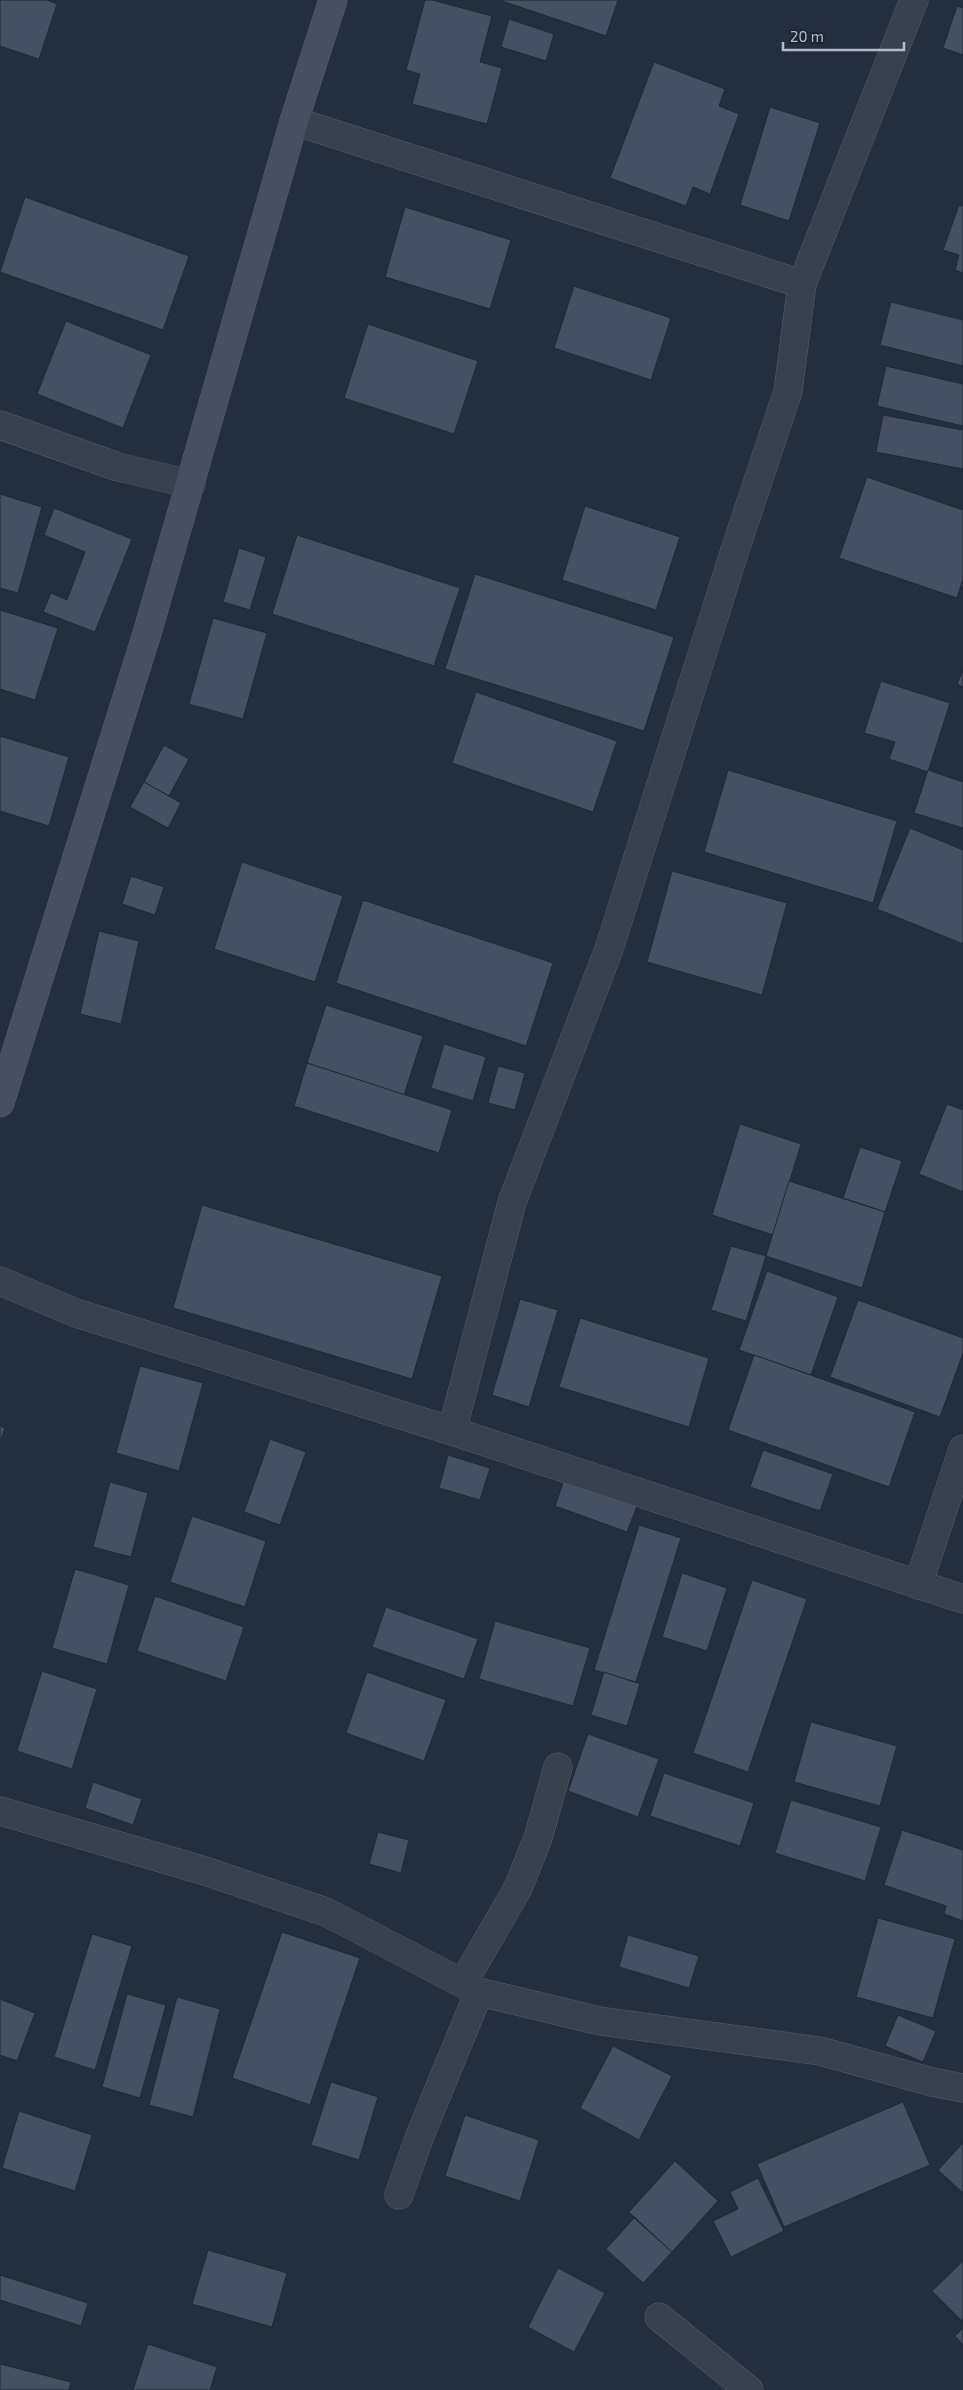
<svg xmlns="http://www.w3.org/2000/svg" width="963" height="2390" font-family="'Exo 2',sans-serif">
<rect width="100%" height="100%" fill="#242f3e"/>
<g fill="#455162" stroke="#1f2835">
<polygon points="0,0 47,0 57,4 39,59 0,46"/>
<polygon points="425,0 432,0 492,16 480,62 502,68 487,124 412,104 420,74 406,70"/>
<polygon points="499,0 618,0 606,36"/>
<polygon points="957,6 963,8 963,55 943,48"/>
<polygon points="509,19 554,34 546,61 501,47"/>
<polygon points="654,62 725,89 719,106 739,114 710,194 693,187 686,206 610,178"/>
<polygon points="770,107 820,123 789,221 740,205"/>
<polygon points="25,197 189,256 163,330 0,272"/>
<polygon points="959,205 963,206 963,273 955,270 959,255 943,250"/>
<polygon points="405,207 511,240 490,309 385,277"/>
<polygon points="574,286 671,318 651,380 554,348"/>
<polygon points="891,302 963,320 963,366 880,345"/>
<polygon points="66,321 151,355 123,428 37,394"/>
<polygon points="368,324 478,361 454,434 344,398"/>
<polygon points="886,366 963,384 963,426 877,406"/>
<polygon points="883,415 963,430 963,469 876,452"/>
<polygon points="867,477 963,510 963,579 957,598 839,558"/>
<polygon points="0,494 42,507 18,593 0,588"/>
<polygon points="585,506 680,537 656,610 562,580"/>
<polygon points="54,508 132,539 95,632 43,612 51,593 67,600 85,552 44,535"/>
<polygon points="297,535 460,588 434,666 272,614"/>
<polygon points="239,548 266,557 250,610 223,602"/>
<polygon points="475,574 674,637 644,731 445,669"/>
<polygon points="0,610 58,628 35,700 0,689"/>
<polygon points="213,618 267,633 243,719 189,704"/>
<polygon points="963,670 963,687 957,684"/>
<polygon points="881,681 950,703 928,772 889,759 895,742 864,733"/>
<polygon points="476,692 617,741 593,812 452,763"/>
<polygon points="0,736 69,757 49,826 0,811"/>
<polygon points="164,745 189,759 169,796 144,782"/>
<polygon points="728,770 897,821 873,903 704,852"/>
<polygon points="928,770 963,782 963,828 914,813"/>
<polygon points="144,782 181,803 168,828 130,807"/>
<polygon points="910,828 963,850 963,944 877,909"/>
<polygon points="242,862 343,896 315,982 214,949"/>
<polygon points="672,871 787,903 762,995 647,962"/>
<polygon points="131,876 164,887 155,915 122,904"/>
<polygon points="363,900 553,963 526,1046 336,983"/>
<polygon points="99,931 139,941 121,1024 80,1014"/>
<polygon points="326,1005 423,1036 404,1095 307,1063"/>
<polygon points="444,1044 486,1057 473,1101 431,1088"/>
<polygon points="307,1063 452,1110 439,1153 294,1106"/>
<polygon points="498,1066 525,1073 515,1110 488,1103"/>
<polygon points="947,1104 963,1110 963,1192 919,1174"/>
<polygon points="740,1124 801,1144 773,1235 712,1215"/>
<polygon points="860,1147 902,1161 885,1212 843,1198"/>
<polygon points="789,1181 885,1212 862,1288 766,1256"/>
<polygon points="202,1205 442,1276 412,1379 173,1308"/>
<polygon points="731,1246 766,1256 746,1321 711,1310"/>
<polygon points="767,1271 838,1297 811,1375 739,1350"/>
<polygon points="520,1299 558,1310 529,1407 492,1395"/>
<polygon points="858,1300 963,1338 963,1353 940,1417 830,1377"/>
<polygon points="580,1318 709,1358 689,1427 559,1387"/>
<polygon points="754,1355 915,1412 889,1487 728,1430"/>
<polygon points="140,1366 203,1383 179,1471 116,1453"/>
<polygon points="0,1426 5,1428 0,1442"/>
<polygon points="270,1439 306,1452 280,1525 244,1512"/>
<polygon points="763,1450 833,1474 820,1511 750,1487"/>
<polygon points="448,1455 490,1468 480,1500 439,1488"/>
<polygon points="564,1480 637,1506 627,1532 555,1506"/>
<polygon points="110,1482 148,1493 131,1557 93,1547"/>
<polygon points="192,1516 266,1541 245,1607 170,1582"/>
<polygon points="639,1525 681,1538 636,1682 594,1670"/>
<polygon points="75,1569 129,1585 107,1664 52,1648"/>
<polygon points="682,1573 727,1588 707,1651 662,1637"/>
<polygon points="752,1580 807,1599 748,1772 693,1753"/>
<polygon points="155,1596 244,1627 226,1681 137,1651"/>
<polygon points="386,1607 478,1639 464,1679 372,1647"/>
<polygon points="495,1621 590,1648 573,1706 479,1679"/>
<polygon points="42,1671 97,1689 72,1769 17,1751"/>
<polygon points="367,1672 446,1700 424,1761 346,1733"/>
<polygon points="604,1672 640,1684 627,1726 591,1715"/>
<polygon points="811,1722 897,1746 880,1806 794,1782"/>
<polygon points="588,1734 659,1759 638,1817 568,1791"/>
<polygon points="664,1773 754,1803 740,1846 650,1816"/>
<polygon points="93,1782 142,1799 133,1825 85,1808"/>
<polygon points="791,1800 881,1827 865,1881 775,1853"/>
<polygon points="902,1830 963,1850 963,1921 944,1914 946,1906 884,1885"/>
<polygon points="378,1832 409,1840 401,1873 369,1864"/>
<polygon points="878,1918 955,1939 933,2018 856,1997"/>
<polygon points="282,1932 360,1958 310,2105 232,2078"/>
<polygon points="92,1934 132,1946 95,2070 54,2057"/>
<polygon points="628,1935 699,1956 689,1988 619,1967"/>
<polygon points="127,1994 166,2005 140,2098 102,2087"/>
<polygon points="177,1997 220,2009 193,2117 149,2105"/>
<polygon points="0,1999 35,2013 17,2061 0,2055"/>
<polygon points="898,2015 936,2031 923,2062 885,2046"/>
<polygon points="613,2046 672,2076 639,2140 580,2108"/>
<polygon points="331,2082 378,2097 359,2160 311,2145"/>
<polygon points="903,2102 930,2165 784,2227 757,2164"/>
<polygon points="19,2111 92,2135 75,2191 2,2168"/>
<polygon points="465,2115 539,2140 520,2201 445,2176"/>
<polygon points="963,2143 963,2193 938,2170"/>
<polygon points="675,2161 718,2201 672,2252 629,2212"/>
<polygon points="758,2178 784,2231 731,2257 713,2221 738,2209 730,2192"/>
<polygon points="634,2218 672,2252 643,2283 606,2249"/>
<polygon points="208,2250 287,2273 272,2327 192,2304"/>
<polygon points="963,2261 963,2320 962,2321 932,2291"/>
<polygon points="558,2268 605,2293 574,2352 528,2327"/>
<polygon points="0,2275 88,2303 81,2326 0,2300"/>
<polygon points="963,2328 963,2345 955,2336"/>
<polygon points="148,2344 217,2367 210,2390 133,2390"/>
<polygon points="0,2364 71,2382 69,2390 0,2390"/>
</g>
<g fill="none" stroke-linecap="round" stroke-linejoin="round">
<g stroke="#565f6c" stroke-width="29">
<g id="street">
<polyline points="294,121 802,284"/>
<polyline points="0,425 118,467 191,484"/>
<polyline points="0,1281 76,1313 452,1431 963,1599"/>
<polyline points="452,1431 512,1202 609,949 735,550 788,391 802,284 914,0"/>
<polyline points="918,1585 963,1449"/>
<polyline points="0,1811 205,1871 326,1912 479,1992 600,2021 820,2051 932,2082 963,2088"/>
<polyline points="463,1983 518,1888 538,1838 558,1767"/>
<polyline points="399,2195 419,2138 479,1992"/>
<polyline points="659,2317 749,2390"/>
</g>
</g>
<g stroke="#565f6c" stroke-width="29">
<polyline id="secondary" points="0,1103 148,630 294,121 333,0"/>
</g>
<use href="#street" stroke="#38414e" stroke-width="28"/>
<use href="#secondary" stroke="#465061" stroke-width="28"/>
</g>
<path d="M783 42v8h121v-8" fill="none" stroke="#b4bcc9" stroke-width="2.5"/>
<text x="790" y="42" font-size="15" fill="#b4bcc9" stroke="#1d2633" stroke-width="4" paint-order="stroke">20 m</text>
</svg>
